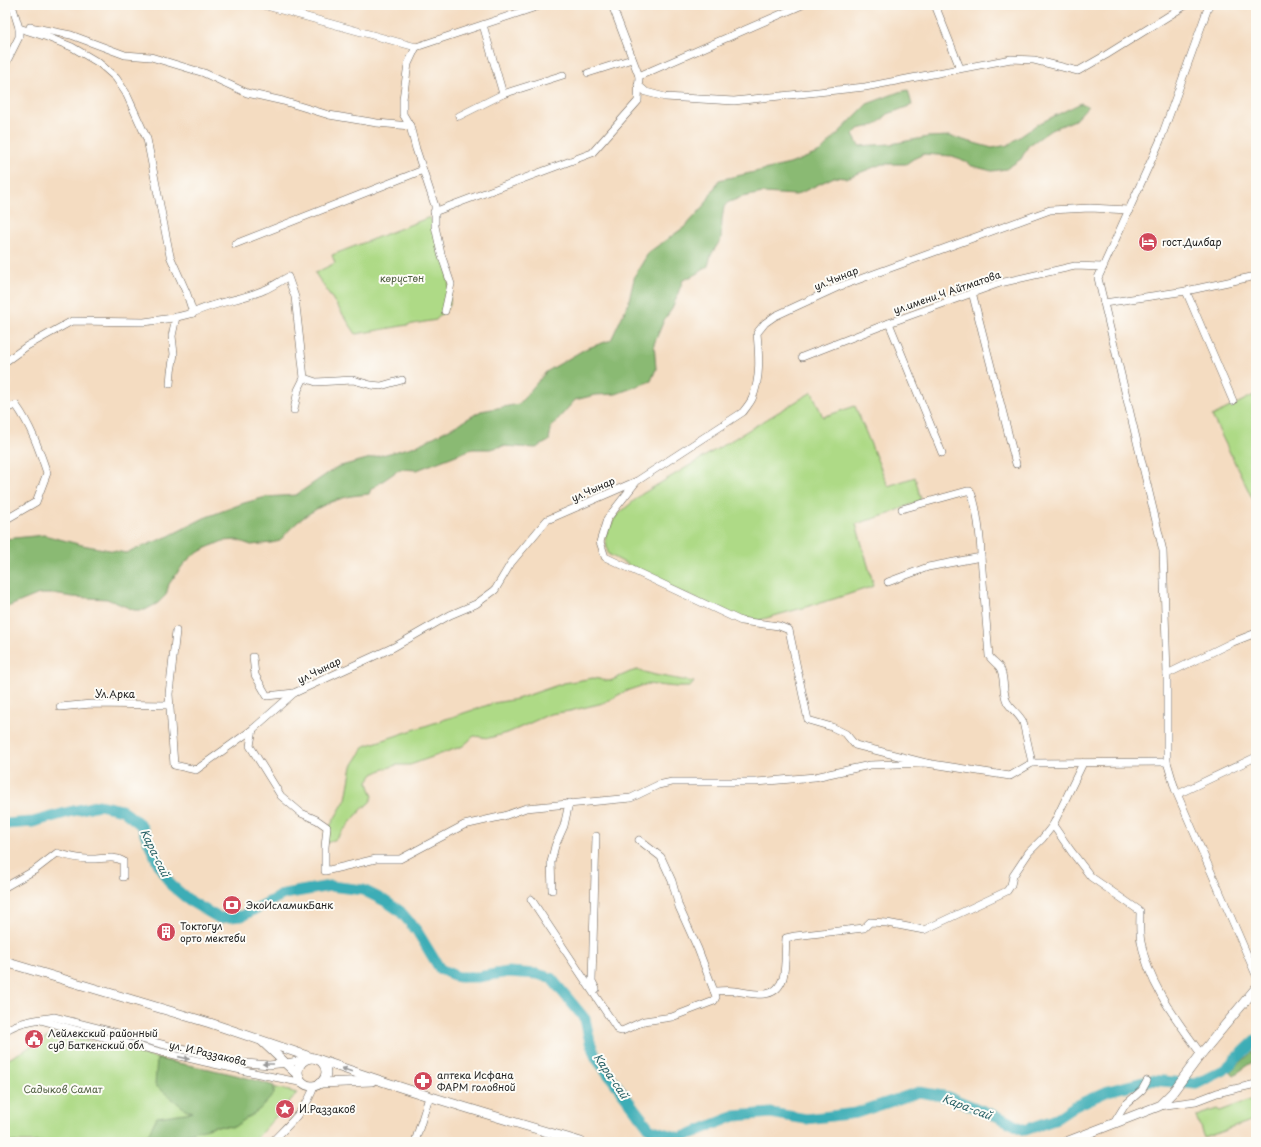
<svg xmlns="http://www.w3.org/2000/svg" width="1261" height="1147" font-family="'Playpen Sans',sans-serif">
<rect width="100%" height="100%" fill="#fdfcf7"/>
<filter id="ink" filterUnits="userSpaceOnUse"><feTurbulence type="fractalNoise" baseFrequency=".025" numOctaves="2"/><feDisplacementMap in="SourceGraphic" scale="8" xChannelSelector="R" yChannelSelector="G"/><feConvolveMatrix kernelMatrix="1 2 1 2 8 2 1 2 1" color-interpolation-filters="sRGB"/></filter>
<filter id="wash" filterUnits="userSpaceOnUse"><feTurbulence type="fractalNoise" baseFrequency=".012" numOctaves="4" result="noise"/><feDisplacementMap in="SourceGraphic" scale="16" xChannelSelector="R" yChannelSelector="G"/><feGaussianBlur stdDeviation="0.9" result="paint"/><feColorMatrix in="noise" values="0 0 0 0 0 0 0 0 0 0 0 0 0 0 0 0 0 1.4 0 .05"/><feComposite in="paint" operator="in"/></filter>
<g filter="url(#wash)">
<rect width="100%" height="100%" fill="#f4dcc1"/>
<g fill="#aeda86" stroke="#657b51">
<polygon points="430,217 448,260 450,305 436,320 356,334 315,273 335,263 332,255"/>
<polygon points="812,392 823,417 855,406 888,486 915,477 921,500 889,514 856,524 874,586 834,599 749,623 674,589 608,554 605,536 616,516 642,494"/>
<polygon points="1256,394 1256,506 1212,416"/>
<polygon points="637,670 655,675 694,682 690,687 677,687 647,684 626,691 603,703 570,711 550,714 510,732 489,738 474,736 463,746 410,765 397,765 384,769 373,774 368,781 369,786 373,796 370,802 361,810 336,839 327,843 326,833 346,799 352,766 365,746 494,703 517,699 564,683 593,678 610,681 630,672"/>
<polygon points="55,1033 297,1093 253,1142 5,1142 5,1061"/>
<polygon points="1256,1098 1256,1119 1204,1138 1196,1116 1217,1109 1220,1111"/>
</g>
<g fill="#8aba73" stroke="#536b48">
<path d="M908 90 912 105 888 114 876 125 858 129 853 135 859 146 891 144 928 137 949 136 992 148 1008 145 1027 132 1036 125 1081 103 1088 106 1075 120 1051 130 1028 146 1021 159 1006 169 992 171 972 166 961 159 952 156 924 154 913 159 906 164H882L849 177 845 178 834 177 796 195 763 193 742 197 727 203 724 207 722 219 721 239 711 255 708 266 697 274 683 280 672 309 664 320 654 344 656 369 651 381 616 394 595 395 575 400 551 427 549 441 536 448 503 446 490 449H472L417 470 400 469 371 489 369 494C362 495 354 495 347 497 321 503 295 520 280 541L271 543 251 545 237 540 223 541 206 548 192 556 183 565 169 584 166 595 158 603 145 610H134L107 599 73 597 53 594H39L5 608V539L44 535 82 545 126 553 169 536 204 518 244 503 266 497 296 495 337 467 416 446 457 425 481 411 519 404 546 372 585 349 611 340 628 304 635 275 649 252 686 226 704 206 719 180 790 164 820 152 867 104 899 92Z"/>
<polygon points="1256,1049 1256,1060 1234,1075 1230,1071"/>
<path d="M157 1059C197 1067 236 1073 274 1086V1094L260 1109 234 1127 215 1126 158 1142H149L147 1136 157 1117 192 1112 185 1109 155 1085Z"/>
</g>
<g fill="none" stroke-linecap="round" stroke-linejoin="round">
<polyline stroke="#3cadb6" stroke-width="11" points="5,824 33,822 69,812 99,805 122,810 141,825 160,867 171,885 190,901 219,918 242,916 284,894 330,886 363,890 385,901 400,911 417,931 440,969 458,977 478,977 508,972 537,974 551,978 585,1019 590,1042 596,1058 650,1129 680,1138 735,1116 771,1113 806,1119 856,1113 919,1092 949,1097 1001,1118 1025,1130 1054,1120 1075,1106 1108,1091 1151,1080 1196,1084 1224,1070 1256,1040"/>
</g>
</g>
<g filter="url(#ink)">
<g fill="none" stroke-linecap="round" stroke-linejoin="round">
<g stroke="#685f56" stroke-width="8">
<g id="minor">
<polyline points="263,5 416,47 542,5"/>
<polyline points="935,5 960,68"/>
<polyline points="1209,5 1160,141 1098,278 1163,551 1167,674 1167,762 1175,789 1256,975"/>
<polyline points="483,25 503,94 563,75"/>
<polyline points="30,27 71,35 125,55 151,57 204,73 247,93 283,101 329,115 377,123 410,126"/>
<polyline points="416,47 408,64 403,99 403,114 410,126 416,149 435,206 435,226 441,254 451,284 445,311"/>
<polyline points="5,65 19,37 19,28 12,5"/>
<polyline points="588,73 632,59"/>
<polyline points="639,76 802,5"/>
<polyline points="638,85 646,92 665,97 734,101 865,87 1011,59 1034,60 1078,71 1106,55 1186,5"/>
<polyline points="459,116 503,94"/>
<polyline points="434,212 592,153 638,101 639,76 612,5"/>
<polyline points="235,244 423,170"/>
<polyline points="1186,291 1233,401"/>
<polyline points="972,292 1016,464"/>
<polyline points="1104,303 1186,291 1256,276"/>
<path d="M193 313C215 302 241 300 264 290 272 287 280 281 288 277L295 297 304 378 298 390 294 410"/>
<polyline points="889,323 942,453"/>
<polyline points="802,357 889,323 1000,283 1075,266 1103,267"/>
<polyline points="5,362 27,346 72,321 144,322 173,318 193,313 187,294 170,256 147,139 126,93 116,78 99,63 72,47 47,37 19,28"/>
<polyline points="304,378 316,382 353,380 371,385 381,386 402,380"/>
<polyline points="170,384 171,372 174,354 172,336 176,317"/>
<path d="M5 409 16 405C31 426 39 449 47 473L36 502 5 520"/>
<polyline points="636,482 607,519 600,542 605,557 741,621 779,626 789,630 808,720 832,727 846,734 855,745 926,763 1010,776 1032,763 1167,762"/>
<path d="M981 557 989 656C992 661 997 663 1000 668 1005 676 1002 692 1007 702 1011 709 1019 714 1023 722L1032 763"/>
<path d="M888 582 928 567 981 557C981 543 977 502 970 491H967L902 509"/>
<path d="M176 631 169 694 174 765 196 770 253 729 294 693 394 647 450 615 476 604 495 590 511 563 547 520 637 481 743 412C746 408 750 403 752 399 761 378 759 355 757 333L765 323 775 316 838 287 1050 210 1090 208 1129 210"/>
<polyline points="253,657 255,675 267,696 294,693"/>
<polyline points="1167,674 1233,642 1256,633"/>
<polyline points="60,707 91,704 169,705"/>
<polyline points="253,729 250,746 281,796 301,813 317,820 327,827 325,847 325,871 376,859 400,859 464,825 504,816 526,808 631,798 658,785 672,782 756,782 815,777 870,765 926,763"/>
<polyline points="1178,794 1256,757"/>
<path d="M1053 825 1071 851 1091 877 1140 911C1140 921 1139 932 1141 942 1149 985 1176 1019 1201 1054"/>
<path d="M639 840 661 857 672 881 679 907 698 949 714 991C721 991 728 990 735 991 753 993 775 1002 783 978 786 967 785 950 786 938L795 936 864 928 870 922 887 923 924 930 1007 891 1011 885 1013 876 1029 852 1042 839 1053 825 1083 763"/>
<path d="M5 887 35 870 57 853C68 856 78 859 88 859 100 860 112 855 123 861V877"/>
<polyline points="552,890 551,862 555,846 564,826 569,803"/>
<polyline points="531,899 618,1030 622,1031 644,1021 672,1017 714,1001 716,997 714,991"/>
<polyline points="596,989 592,981 596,836"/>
<path d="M40 1020C128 1045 215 1066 304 1083"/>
<path d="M5 1031C20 1021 37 1020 54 1017L233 1062 269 1065 287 1063 307 1059"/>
<polyline points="1159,1106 1196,1101 1217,1093 1256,1084"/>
<polyline points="1114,1123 1125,1105 1142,1090 1147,1081"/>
<path d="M272 1142C288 1125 308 1108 314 1086"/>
<polyline points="415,1142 429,1097"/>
</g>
</g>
<g stroke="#685f56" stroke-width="10">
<g id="major">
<polyline points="5,962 210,1023 313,1058"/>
<polyline points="263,1042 298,1075"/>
<circle cx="312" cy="1072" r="14"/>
<path d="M317 1059C404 1090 493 1116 581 1142"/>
<polyline points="320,1083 372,1081"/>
<polyline points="1066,1142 1159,1106 1172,1093 1201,1054 1256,988"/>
</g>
</g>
<use href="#minor" stroke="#fff" stroke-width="7"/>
<use href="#major" stroke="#fff" stroke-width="9"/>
</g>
<defs><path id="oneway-solid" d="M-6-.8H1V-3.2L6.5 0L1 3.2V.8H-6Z"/></defs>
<g fill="#999">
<use href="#oneway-solid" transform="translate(184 1058) rotate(13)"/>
<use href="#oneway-solid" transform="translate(268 1064) rotate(180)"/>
<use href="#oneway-solid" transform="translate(347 1070) rotate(-160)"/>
</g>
</g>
<defs>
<g id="hotel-disc" transform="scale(1)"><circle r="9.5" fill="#d1495b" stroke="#fdfcf7"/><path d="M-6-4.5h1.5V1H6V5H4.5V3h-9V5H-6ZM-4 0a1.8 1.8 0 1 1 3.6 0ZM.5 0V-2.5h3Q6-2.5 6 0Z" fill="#fff"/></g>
<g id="bank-disc" transform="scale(1)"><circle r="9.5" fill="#d1495b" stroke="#fdfcf7"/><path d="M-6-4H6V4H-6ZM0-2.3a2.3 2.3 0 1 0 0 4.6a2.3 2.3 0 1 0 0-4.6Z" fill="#fff"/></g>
<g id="building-disc" transform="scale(1)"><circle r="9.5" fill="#d1495b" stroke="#fdfcf7"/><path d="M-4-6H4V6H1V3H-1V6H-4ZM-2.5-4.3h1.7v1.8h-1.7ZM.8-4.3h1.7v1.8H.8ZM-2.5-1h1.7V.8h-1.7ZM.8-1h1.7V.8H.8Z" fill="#fff"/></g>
<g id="civic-disc" transform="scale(1)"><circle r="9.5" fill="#d1495b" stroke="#fdfcf7"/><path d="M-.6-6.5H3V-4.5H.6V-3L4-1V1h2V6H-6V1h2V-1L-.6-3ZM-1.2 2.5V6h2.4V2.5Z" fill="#fff"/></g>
<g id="pharmacy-disc" transform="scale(1)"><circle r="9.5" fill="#d1495b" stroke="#fdfcf7"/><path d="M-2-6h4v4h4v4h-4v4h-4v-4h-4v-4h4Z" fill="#fff"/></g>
<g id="sight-disc" transform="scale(1)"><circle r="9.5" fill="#d1495b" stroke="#fdfcf7"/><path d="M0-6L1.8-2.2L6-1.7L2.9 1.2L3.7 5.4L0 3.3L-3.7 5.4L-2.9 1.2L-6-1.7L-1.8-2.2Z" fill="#fff"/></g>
</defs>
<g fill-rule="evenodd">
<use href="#hotel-disc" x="1148" y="242"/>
<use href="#bank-disc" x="232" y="905"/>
<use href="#building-disc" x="166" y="932"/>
<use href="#civic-disc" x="34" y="1039"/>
<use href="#pharmacy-disc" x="423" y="1081"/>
<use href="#sight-disc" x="285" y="1109"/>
</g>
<g text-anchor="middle" stroke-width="4" stroke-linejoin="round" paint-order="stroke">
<g font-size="10" fill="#1c1c1c" stroke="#fdfcf7" text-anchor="start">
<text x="1162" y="246">гост.Дилбар</text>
<text x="246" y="909">ЭкоИсламикБанк</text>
<text x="180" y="930">Токтогул<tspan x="180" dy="12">орто мектеби</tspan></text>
<text x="48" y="1037">Лейлекский районный<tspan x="48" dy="12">суд Баткенский обл</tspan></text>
<text x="437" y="1079">аптека Исфана<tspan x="437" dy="12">ФАРМ головной</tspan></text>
<text x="299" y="1113">И.Раззаков</text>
</g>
<g font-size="10" fill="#4f5e41" stroke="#fdfcf7">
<text x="402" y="282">көрүстөн</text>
<text x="63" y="1093">Садыков Самат</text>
</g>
<g font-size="10" fill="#1c1c1c" stroke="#fdfcf7">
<text transform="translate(836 278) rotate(-22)" y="4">ул.Чынар</text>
<text transform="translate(947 292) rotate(-19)" y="4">ул.имени.Ч Айтматова</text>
<text transform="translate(593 489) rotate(-24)" y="4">ул.Чынар</text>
<text transform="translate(319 670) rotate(-26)" y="4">ул.Чынар</text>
<text x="115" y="698">Ул.Арка</text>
<text transform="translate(208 1053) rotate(13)" y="4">ул. И.Раззакова</text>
</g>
<g font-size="11" font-style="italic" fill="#2c6469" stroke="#fdfcf7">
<text transform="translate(155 853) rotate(64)" y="4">Кара-сай</text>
<text transform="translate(611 1076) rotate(56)" y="4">Кара-сай</text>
<text transform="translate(967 1107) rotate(21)" y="4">Кара-сай</text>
</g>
</g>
<rect width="1261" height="1147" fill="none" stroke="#fdfcf7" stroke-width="20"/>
</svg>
